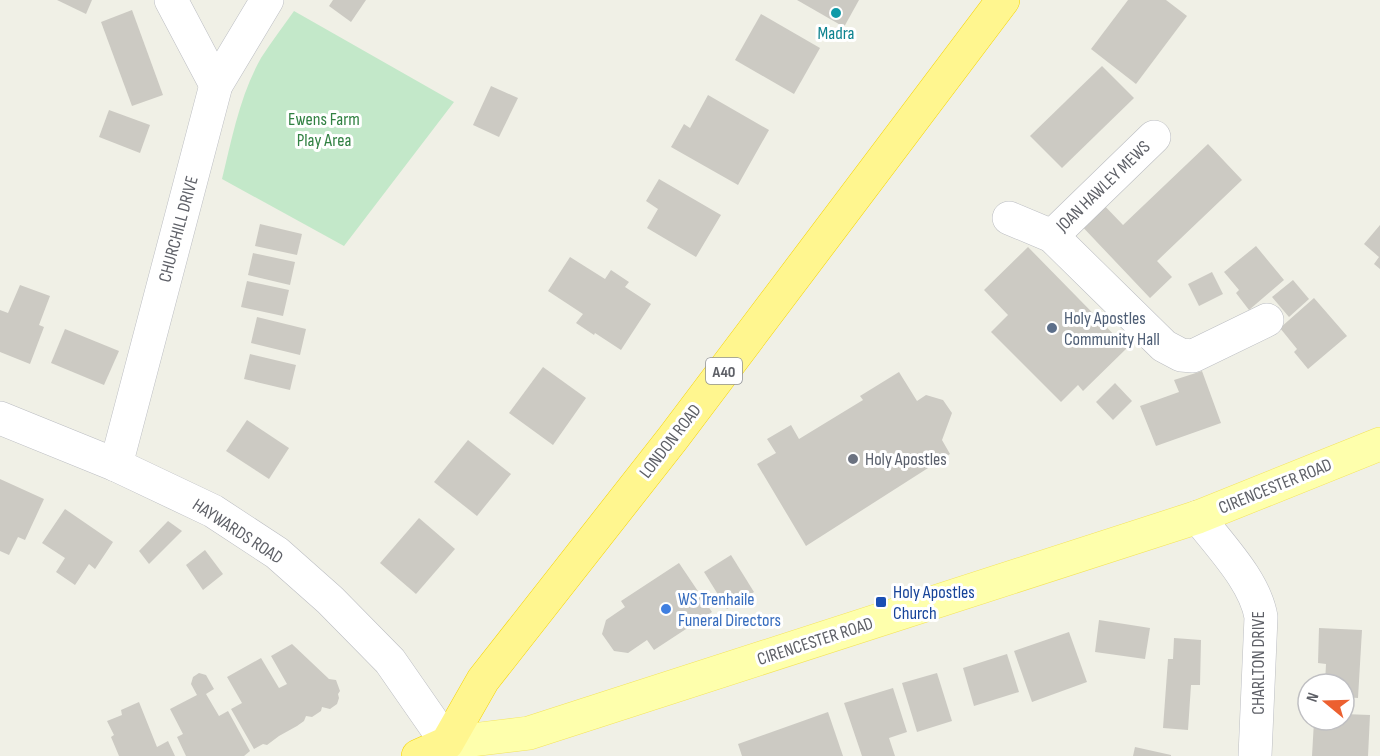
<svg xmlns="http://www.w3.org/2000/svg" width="1380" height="756" font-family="'Sofia Sans Condensed',sans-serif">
<rect width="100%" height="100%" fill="#f0f0e6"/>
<path fill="#c3e8c9" d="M294 11 454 102 344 246 222 179C232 138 240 95 261 58 271 42 283 27 294 11Z"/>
<g fill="#cccac3">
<polygon points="57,0 92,0 86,14"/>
<polygon points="333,0 366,0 351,22 329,6"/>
<polygon points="797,0 859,0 844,27"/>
<polygon points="1128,0 1166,0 1187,16 1136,84 1091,49"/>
<polygon points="132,10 163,95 132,106 101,22"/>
<polygon points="761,14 820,48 794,94 735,60"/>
<polygon points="1102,66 1134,98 1062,168 1030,136"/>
<polygon points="491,86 518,98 499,137 473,125"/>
<polygon points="708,95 769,130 738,185 671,147 684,124 690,128"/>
<polygon points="109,110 150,125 140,153 99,137"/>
<polygon points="1208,144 1242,180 1157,261 1172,277 1150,298 1077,221 1099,200 1123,225"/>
<polygon points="659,179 721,215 696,257 647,228 658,209 646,201"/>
<polygon points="260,224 302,234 297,255 255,246"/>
<polygon points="1380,225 1380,269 1374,264 1379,257 1364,244"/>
<polygon points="1256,246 1284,280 1249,310 1236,293 1239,290 1224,272"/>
<polygon points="1028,247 1127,348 1083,391 1078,385 1061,402 991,332 1008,315 984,290"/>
<polygon points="253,253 295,262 290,285 248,275"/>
<polygon points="570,257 605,279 611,270 629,282 625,287 651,304 621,350 595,333 594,335 576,323 583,314 548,291"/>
<polygon points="1212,272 1223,294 1199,306 1188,284"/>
<polygon points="1293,280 1309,299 1289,317 1272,297"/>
<polygon points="247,281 289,290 283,316 241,307"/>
<polygon points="20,285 50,296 39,325 44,327 30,364 0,352 0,310 8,313"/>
<polygon points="1314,298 1347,336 1308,369 1294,352 1297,349 1280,328"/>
<polygon points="257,317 306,329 300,355 251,343"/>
<polygon points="65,329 119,351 104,385 51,363"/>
<polygon points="250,354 296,365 290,390 244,379"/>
<polygon points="543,367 586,398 553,445 509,413"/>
<polygon points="1202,371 1221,423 1156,446 1140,406 1179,392 1174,380"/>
<polygon points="899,372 917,401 926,395 943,400 952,413 942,440 950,454 806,546 757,464 776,453 767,439 791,425 799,439 863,400 860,396"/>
<polygon points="1115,383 1132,401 1113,420 1096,402"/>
<polygon points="247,420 289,448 269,479 226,451"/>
<polygon points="468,440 511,474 477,516 434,482"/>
<polygon points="0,479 44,499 25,540 18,537 9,555 0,551"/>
<polygon points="65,509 113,542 95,569 89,564 75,585 56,572 65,558 42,543"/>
<polygon points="419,518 455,549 416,594 380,563"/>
<polygon points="168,521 182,531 149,564 139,551"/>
<polygon points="205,550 223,574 203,590 186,565"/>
<polygon points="731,555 754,592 727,609 704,572"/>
<polygon points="679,563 712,612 654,650 647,640 628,653 614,651 602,634 606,620 625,607 621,601"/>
<polygon points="1099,620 1150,628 1145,659 1095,652"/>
<polygon points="1319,628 1362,630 1358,698 1344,697 1344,684 1325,684 1326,664 1318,663"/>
<polygon points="1069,632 1087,682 1032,702 1014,651"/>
<polygon points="1174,638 1201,640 1200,685 1191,685 1188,730 1163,728 1168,659 1173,659"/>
<polygon points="292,644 329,679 336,680 340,691 338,694 339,698 337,704 330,709 322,707 321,711 312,717 306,716 304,721 297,726 279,736 267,745 263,744 254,749 231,709 242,703 227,677 261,658 279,688 287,684 271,656"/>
<polygon points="1007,654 1019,692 974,706 963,668"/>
<polygon points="199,673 206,675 214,689 206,694 219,716 228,711 250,751 244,756 186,756 177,737 183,734 170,709 197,695 191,684 193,677"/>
<polygon points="937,673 952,721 917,732 902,683"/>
<polygon points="893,688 907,732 889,738 895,756 862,756 844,703"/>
<polygon points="139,702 157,747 168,741 175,756 119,756 111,737 114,735 107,721 122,715 121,710"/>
<polygon points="828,712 843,756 742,756 738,744"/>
<polygon points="1344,714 1370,715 1368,756 1312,756 1314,721 1344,720"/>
<polygon points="1135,747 1171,755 1171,756 1133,756"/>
</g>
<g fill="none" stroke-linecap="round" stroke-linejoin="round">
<g stroke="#bbbdc2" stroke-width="34">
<g id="minor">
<polyline points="171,0 216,85"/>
<polyline points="1009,218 1052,236 1164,346 1181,355 1193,356 1267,320"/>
<polyline points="1052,236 1154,137"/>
<polyline points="0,418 116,465 213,511 277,553 330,600 390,661 447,743"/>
<polyline points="116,465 216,85 267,0"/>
<path d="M1198 517C1220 546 1255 581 1261 617L1255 756"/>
</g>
</g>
<g stroke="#f4e45c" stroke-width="34">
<polyline id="major" points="447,743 529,733 1198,517 1380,444"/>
</g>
<g stroke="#f6d400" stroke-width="34">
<polyline id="highway" points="418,756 447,743 483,680 673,438 1003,0"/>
</g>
<use href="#minor" stroke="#fff" stroke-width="33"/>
<use href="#major" stroke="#feffac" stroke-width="33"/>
<use href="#highway" stroke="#fff68f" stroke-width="33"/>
</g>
<circle fill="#0f9aa8" stroke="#fff" stroke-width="2" cx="836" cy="13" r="6"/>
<circle fill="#5c6f8a" stroke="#fff" stroke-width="2" cx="1052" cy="328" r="6"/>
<circle fill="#6b7280" stroke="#fff" stroke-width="2" cx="853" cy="459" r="6"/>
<rect fill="#1a4fb4" stroke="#fff" stroke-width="2" x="875" y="596" width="12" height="12" rx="3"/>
<circle fill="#3f7fe0" stroke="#fff" stroke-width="2" cx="666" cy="609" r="6"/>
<g text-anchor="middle" stroke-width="6" stroke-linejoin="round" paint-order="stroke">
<rect fill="#fff" stroke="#8e9095" stroke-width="1.5" x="706" y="358" width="36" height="26" rx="4.5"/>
<g font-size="16" font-weight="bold" fill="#5e6067">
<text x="724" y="377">A40</text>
</g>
<g font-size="18" fill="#0d838f" stroke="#fff">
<text x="836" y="39">Madra</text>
</g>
<g font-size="18" fill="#328143" stroke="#fff">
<text x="324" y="125">Ewens Farm<tspan x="324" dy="21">Play Area</tspan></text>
</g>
<g font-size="18" fill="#5e6067" stroke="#fff">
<text transform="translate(1103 186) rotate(-44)" y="6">JOAN HAWLEY MEWS</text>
<text transform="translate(178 229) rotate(-75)" y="6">CHURCHILL DRIVE</text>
<text transform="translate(670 441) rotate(-52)" y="6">LONDON ROAD</text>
<text transform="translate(1275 486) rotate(-22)" y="6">CIRENCESTER ROAD</text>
<text transform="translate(238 531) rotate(33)" y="6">HAYWARDS ROAD</text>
<text transform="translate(815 641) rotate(-18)" y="6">CIRENCESTER ROAD</text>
<text transform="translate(1258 663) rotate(-90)" y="6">CHARLTON DRIVE</text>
</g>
<g font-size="18" fill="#4e5e75" stroke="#fff" text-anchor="start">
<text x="1064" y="324">Holy Apostles<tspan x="1064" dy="21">Community Hall</tspan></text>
</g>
<g font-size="18" fill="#5b616d" stroke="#fff" text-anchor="start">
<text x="865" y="465">Holy Apostles</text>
</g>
<g font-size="18" fill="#164399" stroke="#fff" text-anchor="start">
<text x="893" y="598">Holy Apostles<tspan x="893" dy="21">Church</tspan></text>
</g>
<g font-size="18" fill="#366cbe" stroke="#fff" text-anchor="start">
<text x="678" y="605">WS Trenhaile<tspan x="678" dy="21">Funeral Directors</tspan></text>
</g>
</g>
<g transform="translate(1326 702) rotate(289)"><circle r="28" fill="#ffffff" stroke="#bfbfc2" stroke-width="1.5"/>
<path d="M0-4.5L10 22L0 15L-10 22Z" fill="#ec6030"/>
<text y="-9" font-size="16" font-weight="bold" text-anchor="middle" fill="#5e6067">N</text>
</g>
</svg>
